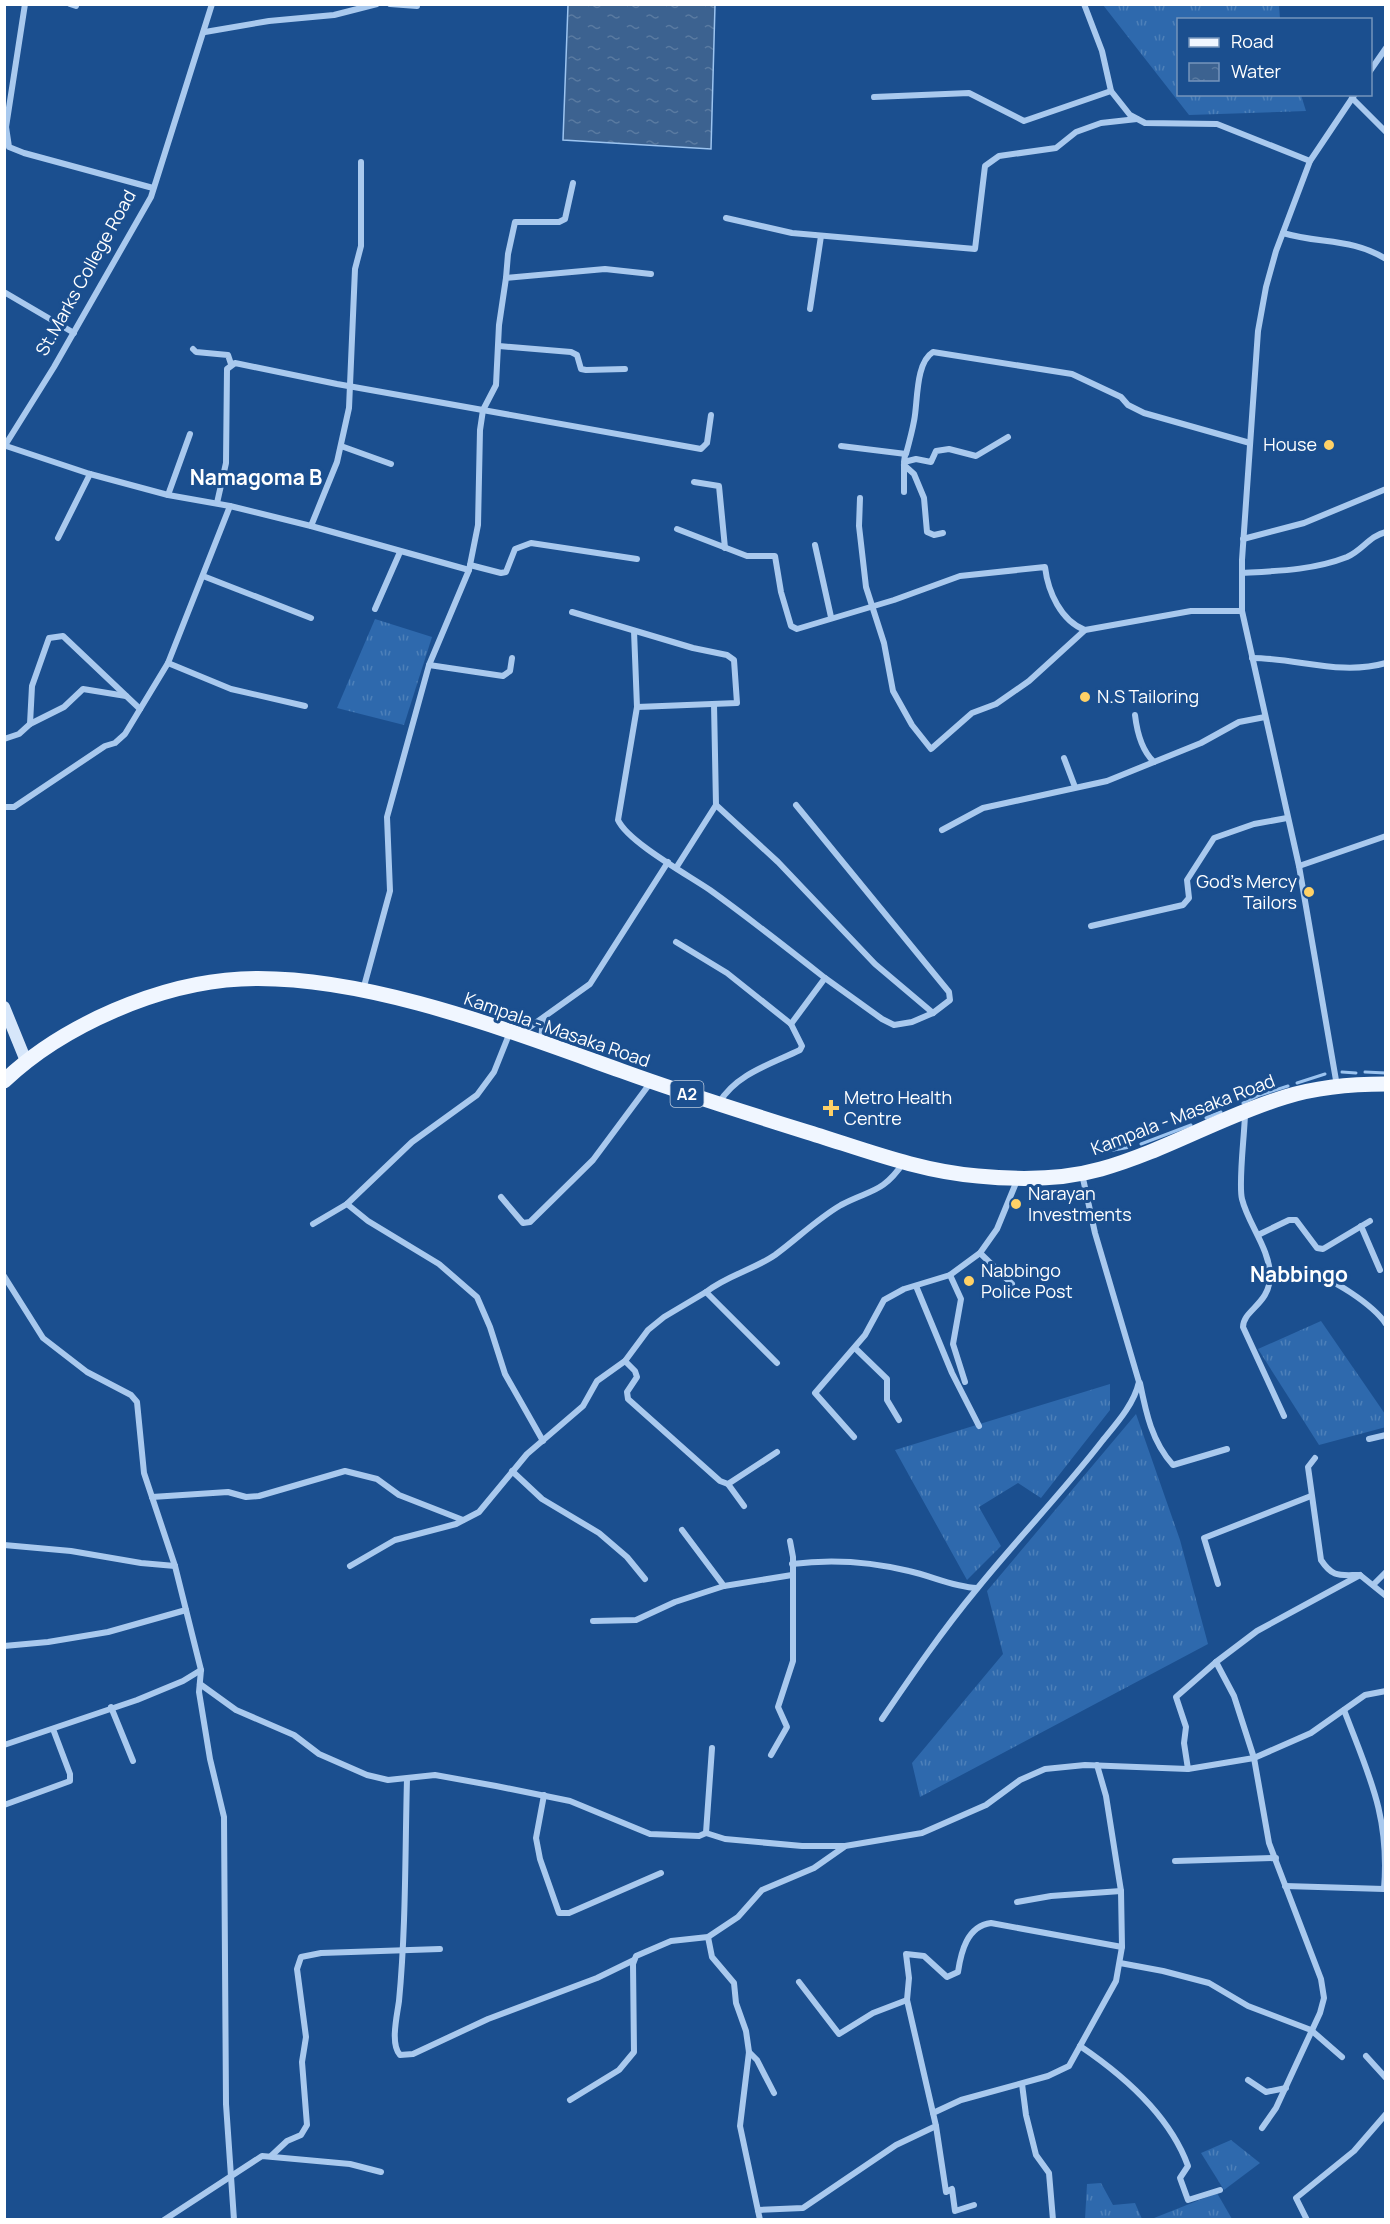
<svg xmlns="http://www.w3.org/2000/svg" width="1390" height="2224" font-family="Manrope,sans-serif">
<defs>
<pattern id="grass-tufts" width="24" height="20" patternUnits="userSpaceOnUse" patternTransform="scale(1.5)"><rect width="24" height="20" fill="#2e69ad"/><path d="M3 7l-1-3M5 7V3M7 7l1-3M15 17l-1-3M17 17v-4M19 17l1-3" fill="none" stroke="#4d80b9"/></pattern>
<pattern id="water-ripples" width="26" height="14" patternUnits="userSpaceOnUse" patternTransform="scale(1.5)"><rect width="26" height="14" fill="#3c6290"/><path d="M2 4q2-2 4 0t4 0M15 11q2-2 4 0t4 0" fill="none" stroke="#597aa1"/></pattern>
</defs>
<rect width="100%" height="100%" fill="#1b4f8f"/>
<g fill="url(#grass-tufts)">
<polygon points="1103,5 1279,5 1280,19 1178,20 1178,94 1301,95 1306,111 1189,115"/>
<polygon points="375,619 432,637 404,725 337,708"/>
<polygon points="1321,1321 1385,1414 1386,1427 1319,1445 1258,1349"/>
<polygon points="1110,1384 1110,1410 1041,1498 1018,1483 979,1507 1001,1546 967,1580 895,1450"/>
<polygon points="1136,1414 1180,1540 1208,1644 920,1797 912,1763 1003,1654 987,1591"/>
<polygon points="1231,2140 1260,2163 1224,2190 1201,2153"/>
<polygon points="1101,2183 1113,2205 1135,2203 1142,2219 1085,2219 1087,2184"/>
<polygon points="1217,2193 1232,2219 1149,2220"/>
</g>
<polygon fill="url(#water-ripples)" stroke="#9cc4f0" stroke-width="1.5" points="568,5 715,5 711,149 563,140"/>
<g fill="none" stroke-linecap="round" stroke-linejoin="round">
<g stroke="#9cc4f0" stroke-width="3">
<polyline points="1342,1072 1356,1073"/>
<polyline points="1365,1072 1386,1073"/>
<polyline points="1297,1083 1325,1074"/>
<polyline points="1243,1103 1260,1095 1288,1086"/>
<polyline points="1206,1118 1221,1112"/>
<polyline points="1141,1144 1191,1125"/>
<polyline points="1097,1153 1130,1147"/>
</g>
<g stroke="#a9c9ee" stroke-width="6">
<polyline points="25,4 6,127 9,147 24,153 153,188"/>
<polyline points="70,4 76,6"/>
<polyline points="390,4 417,6"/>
<polyline points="1084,4 1102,51 1111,91 1130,115 1145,123 1217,124 1310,161"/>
<polyline points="205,32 269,21 334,15 377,4"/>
<polyline points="1370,71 1386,48"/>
<polyline points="874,97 969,93 1024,121 1111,91"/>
<polyline points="1352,98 1386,132"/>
<polyline points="726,218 792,233 975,249 985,166 999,156 1056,148 1076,132 1101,123 1137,119"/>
<path d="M1283 233C1320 244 1352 238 1386 259"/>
<polyline points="506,278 508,254 515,222 559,222 565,219 573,183"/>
<polyline points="4,292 74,333"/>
<polyline points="810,309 821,236"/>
<polyline points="499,346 571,352 577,355 581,369 586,370 625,369"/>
<polyline points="193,349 196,352 228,355 231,364"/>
<polyline points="6,446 90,474 168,495 230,506 311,526 469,570"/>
<polyline points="341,446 391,464"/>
<path d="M841 446 906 454C909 443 912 432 914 421 918 403 915 363 933 352L1072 374 1121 397 1128 405 1144 413 1250 443"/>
<polyline points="4,447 54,367 151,197 212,4"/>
<polyline points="905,455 904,462 916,459 931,462 936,451 949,449 976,456 1008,437"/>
<polyline points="904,465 914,474 924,498 927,532 934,535 943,533"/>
<polyline points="694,482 719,486 725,548"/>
<polyline points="904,492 904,465"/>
<polyline points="168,495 190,434"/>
<polyline points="860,498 859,526 866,587 884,643 893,691 912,725 931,749 972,713 996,704 1029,681 1085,630 1191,611 1242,611"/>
<polyline points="217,503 226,463 227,369 235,363 337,384 701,449 707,443 711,415"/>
<polyline points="311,526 337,462 349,408 355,269 361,246 361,162"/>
<path d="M677 529 747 556H775L781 592 791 626 797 629 894 600 960 576 1045 567C1048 592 1061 621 1085 630"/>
<polyline points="58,538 90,474"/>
<polyline points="1243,539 1304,523 1386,489"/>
<polyline points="815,545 831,617"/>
<polyline points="470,565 501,573 506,572 515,549 531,543 637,559"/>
<path d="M1242 573C1278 571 1314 570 1347 557 1363 550 1369 536 1386 532"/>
<polyline points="203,576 311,618"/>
<polyline points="375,609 400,552"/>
<polyline points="572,612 693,648 727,655 734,660 737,703 637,707"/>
<path d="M634 631 637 707 618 820C628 842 688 875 710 890 749 918 787 948 825 978L791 1024"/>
<path d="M1252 658C1298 658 1340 676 1386 663"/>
<polyline points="168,663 231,689 305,706"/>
<polyline points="429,665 503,676 510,671 512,658"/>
<polyline points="714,704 716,805"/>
<path d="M1135 715C1137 732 1141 750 1154 762L1201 743 1239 722 1265 717"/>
<polyline points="30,724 64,707 83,689 126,696"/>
<polyline points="4,739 19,734 30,724 32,686 49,638 63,636 140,709"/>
<polyline points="1064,758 1075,787"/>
<polyline points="796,805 949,992 950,1000 933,1013 912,1022 894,1025 882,1019 825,978"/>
<polyline points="4,807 14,807 105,746 115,743 125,734 168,663 230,506"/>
<polyline points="942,830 983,808 1107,781 1154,762"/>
<polyline points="1299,866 1386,836"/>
<polyline points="676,868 716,805 778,862 875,964 933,1013"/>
<polyline points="1091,926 1183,905 1189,898 1187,880 1214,838 1254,824 1287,818"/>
<path d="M676 942 727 973 791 1024 802 1046 800 1050C771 1064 736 1074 719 1103"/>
<polyline points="363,990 390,891 387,817 429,665 469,570 478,525 480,430 483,410 496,385 499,325 506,278 605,269 651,274"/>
<polyline points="520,1034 590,984 668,862"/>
<polyline points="541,1040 543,1020"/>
<polyline points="1337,1086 1299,866 1242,611 1242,560 1258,331 1266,287 1276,251 1310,161 1355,94"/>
<path d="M1245 1112C1245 1132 1238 1183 1242 1199 1248 1224 1270 1249 1270 1276 1270 1304 1243 1310 1243 1327L1284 1416"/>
<polyline points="501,1197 523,1223 530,1222 593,1160 651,1082"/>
<polyline points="347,1204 368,1221 439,1264 477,1297 490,1327 505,1374 543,1441"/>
<polyline points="313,1224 347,1204 412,1142 477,1095 494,1072 510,1032"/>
<polyline points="1361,1226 1380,1270"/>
<polyline points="1258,1235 1289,1220 1296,1220 1317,1248 1323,1249 1370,1221"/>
<polyline points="980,1253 1012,1284"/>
<path d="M1270 1274 1276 1278C1287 1278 1298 1274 1308 1274 1330 1275 1374 1306 1386 1324"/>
<polyline points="950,1275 961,1299 953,1344 965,1382"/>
<polyline points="4,1276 43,1338 87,1372 131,1395 137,1402 144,1473 175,1566 201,1670 199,1692 210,1759 224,1817 226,2104 234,2220"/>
<polyline points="916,1286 952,1373 979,1426"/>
<polyline points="855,1348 887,1379 887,1400 899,1420"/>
<polyline points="625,1361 635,1371 637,1377 627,1392 628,1399 720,1481 728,1484 777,1452"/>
<path d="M777 1363 706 1292C728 1275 753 1270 775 1255 797 1239 817 1219 841 1205 871 1189 882 1194 904 1162"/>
<path d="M1140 1383C1146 1413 1152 1442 1173 1465L1227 1449"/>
<polyline points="854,1437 815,1393 865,1335 884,1300 904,1289 950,1275 980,1253 997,1229 1018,1178"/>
<polyline points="1369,1439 1386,1435"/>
<path d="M1315 1458 1308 1467 1321 1560C1333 1578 1339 1575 1360 1575L1386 1596"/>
<polyline points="512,1471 542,1499 599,1533 627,1557 645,1579"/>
<polyline points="728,1484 744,1506"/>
<polyline points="152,1497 228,1492 246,1497 259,1496 345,1471 377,1479 399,1495 463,1520"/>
<polyline points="682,1530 724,1586 792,1575"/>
<polyline points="4,1545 71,1551 141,1563 175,1566"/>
<path d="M792 1564C830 1559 872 1562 909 1571 932 1576 953 1587 977 1588"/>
<polyline points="350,1566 395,1540 456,1524 479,1512 527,1454 583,1406 597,1381 625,1361 648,1330 664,1317 706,1292"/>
<polyline points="1218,1584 1204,1538 1311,1496"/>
<polyline points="1373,1585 1386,1572"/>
<polyline points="593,1621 636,1620 675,1602 724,1586"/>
<polyline points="4,1646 48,1642 108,1632 186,1610"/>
<polyline points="1216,1662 1234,1696 1254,1758 1269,1843 1321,1979 1324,1998 1320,2013 1276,2108 1262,2128"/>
<polyline points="200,1684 236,1710 294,1735 319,1754 367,1775 388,1780 435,1775 496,1786 570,1801 650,1834 699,1836 706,1833 725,1839 802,1846 845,1846 922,1833 986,1805 1020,1780 1045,1769 1085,1765 1188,1769 1254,1758 1311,1733 1365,1695 1386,1691"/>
<polyline points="111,1707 133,1761"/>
<path d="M882 1719C912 1675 942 1631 976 1590 1017 1539 1063 1492 1103 1440 1117 1423 1134 1404 1139 1382L1095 1233 1082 1174"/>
<polyline points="4,1745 137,1700 183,1681 201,1670"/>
<polyline points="771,1755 787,1727 778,1707 793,1661 793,1557 790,1541"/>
<polyline points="1188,1769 1184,1743 1186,1727 1176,1697 1216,1662 1257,1631 1360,1575"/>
<path d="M407 1779C405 1853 406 1928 399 2001 397 2016 390 2044 400 2055L413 2054 488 2019 597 1978 634 1960"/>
<polyline points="544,1795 536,1838 540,1859 559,1913 569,1913 661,1873"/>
<polyline points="4,1805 70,1781 70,1774 53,1729"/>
<polyline points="706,1833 712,1748"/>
<polyline points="1175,1861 1276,1858"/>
<path d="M1285 1886 1384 1889C1390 1816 1369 1776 1344 1710"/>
<polyline points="1017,1902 1051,1896 1121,1891"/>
<polyline points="708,1937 712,1957 734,1983 736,2003 746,2031 749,2052 740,2126 760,2220"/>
<polyline points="1120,1963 1163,1971 1209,1983 1248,2006 1311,2030 1342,2057"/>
<polyline points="799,1982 839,2034 873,2013 907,2000"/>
<path d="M1080 2046C1123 2075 1170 2116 1188 2166L1180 2178 1188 2200 1220 2190"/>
<polyline points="749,2052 757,2060 774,2093"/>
<polyline points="1366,2056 1386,2078"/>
<polyline points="1248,2080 1266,2092 1286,2088"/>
<polyline points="1022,2084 1026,2115 1036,2155 1049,2173 1053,2220"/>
<polyline points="570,2100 619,2070 634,2052 633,1964 636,1956 671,1941 708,1937 738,1917 762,1890 814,1868 844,1847"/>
<path d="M933 2113 907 2000 909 1978 906 1954 924 1956 947 1977 958 1972C961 1952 967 1926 991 1923L1122 1947"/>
<polyline points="936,2126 946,2192 952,2189 955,2211 974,2205"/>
<polyline points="271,2156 287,2141 301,2135 307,2125 302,2062 306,2037 297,1969 301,1957 321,1953 440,1949"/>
<polyline points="758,2210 803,2208 896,2145 936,2126 933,2113 961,2100 1048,2076 1069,2066 1116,1981 1122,1947 1121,1891 1106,1796 1097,1765"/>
<polyline points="164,2220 262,2156 350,2164 381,2172"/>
<polyline points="1307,2220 1296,2198 1354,2151 1386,2114"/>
</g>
<polyline stroke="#d6e6fa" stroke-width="12" points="4,1007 26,1061"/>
<path stroke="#f0f6ff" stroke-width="15" d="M4 1081C63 1025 160 983 241 979 361 973 510 1031 622 1071 688 1095 756 1116 823 1137 873 1153 925 1172 978 1176 1019 1180 1062 1180 1101 1169 1165 1151 1222 1116 1285 1097 1317 1087 1352 1084 1386 1084"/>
</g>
<g fill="#ffd166" stroke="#1b4f8f" stroke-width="2">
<circle cx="1329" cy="445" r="6"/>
<circle cx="1085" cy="697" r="6"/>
<circle cx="1309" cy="892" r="6"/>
<path d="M828 1099h6v6h6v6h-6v6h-6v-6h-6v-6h6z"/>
<circle cx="1016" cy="1204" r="6"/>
<circle cx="969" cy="1281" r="6"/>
</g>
<g text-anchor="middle" stroke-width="6" stroke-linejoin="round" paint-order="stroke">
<rect fill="#1b4f8f" stroke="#bbcadd" stroke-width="1.5" x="670.5" y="1081" width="33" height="26" rx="4.5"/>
<g font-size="16" font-weight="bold" fill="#fff">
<text x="687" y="1100">A2</text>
</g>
<g font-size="18" fill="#fff" stroke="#1b4f8f">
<text transform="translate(86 273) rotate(-61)" y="6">St.Marks College Road</text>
<text transform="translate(557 1030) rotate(19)" y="6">Kampala - Masaka Road</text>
<text transform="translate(1183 1115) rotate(-21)" y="6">Kampala - Masaka Road</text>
</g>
<g font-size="18" fill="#fff" stroke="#1b4f8f" text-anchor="start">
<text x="1317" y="451" text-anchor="end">House</text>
<text x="1097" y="703">N.S Tailoring</text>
<text x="1297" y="888" text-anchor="end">God's Mercy<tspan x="1297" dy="21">Tailors</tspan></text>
<text x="844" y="1104">Metro Health<tspan x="844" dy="21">Centre</tspan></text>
<text x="1028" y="1200">Narayan<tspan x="1028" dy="21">Investments</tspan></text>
<text x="981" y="1277">Nabbingo<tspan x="981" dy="21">Police Post</tspan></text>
</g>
<g font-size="21" font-weight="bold" fill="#fff" stroke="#1b4f8f">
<text x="256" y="485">Namagoma B</text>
<text x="1299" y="1282">Nabbingo</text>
</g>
</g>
<rect width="1390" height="2224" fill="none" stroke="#ffffff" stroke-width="12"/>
<rect x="1177" y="18" width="195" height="78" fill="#1b4f8f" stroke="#7695bc" stroke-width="1.5"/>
<rect x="1189" y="38" width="30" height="9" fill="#f0f6ff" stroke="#7695bc" stroke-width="1.5"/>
<text x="1231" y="48" font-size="18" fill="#ffffff">Road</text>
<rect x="1189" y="63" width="30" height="18" fill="url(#water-ripples)" stroke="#7695bc" stroke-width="1.5"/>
<text x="1231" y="78" font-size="18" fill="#ffffff">Water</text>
</svg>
